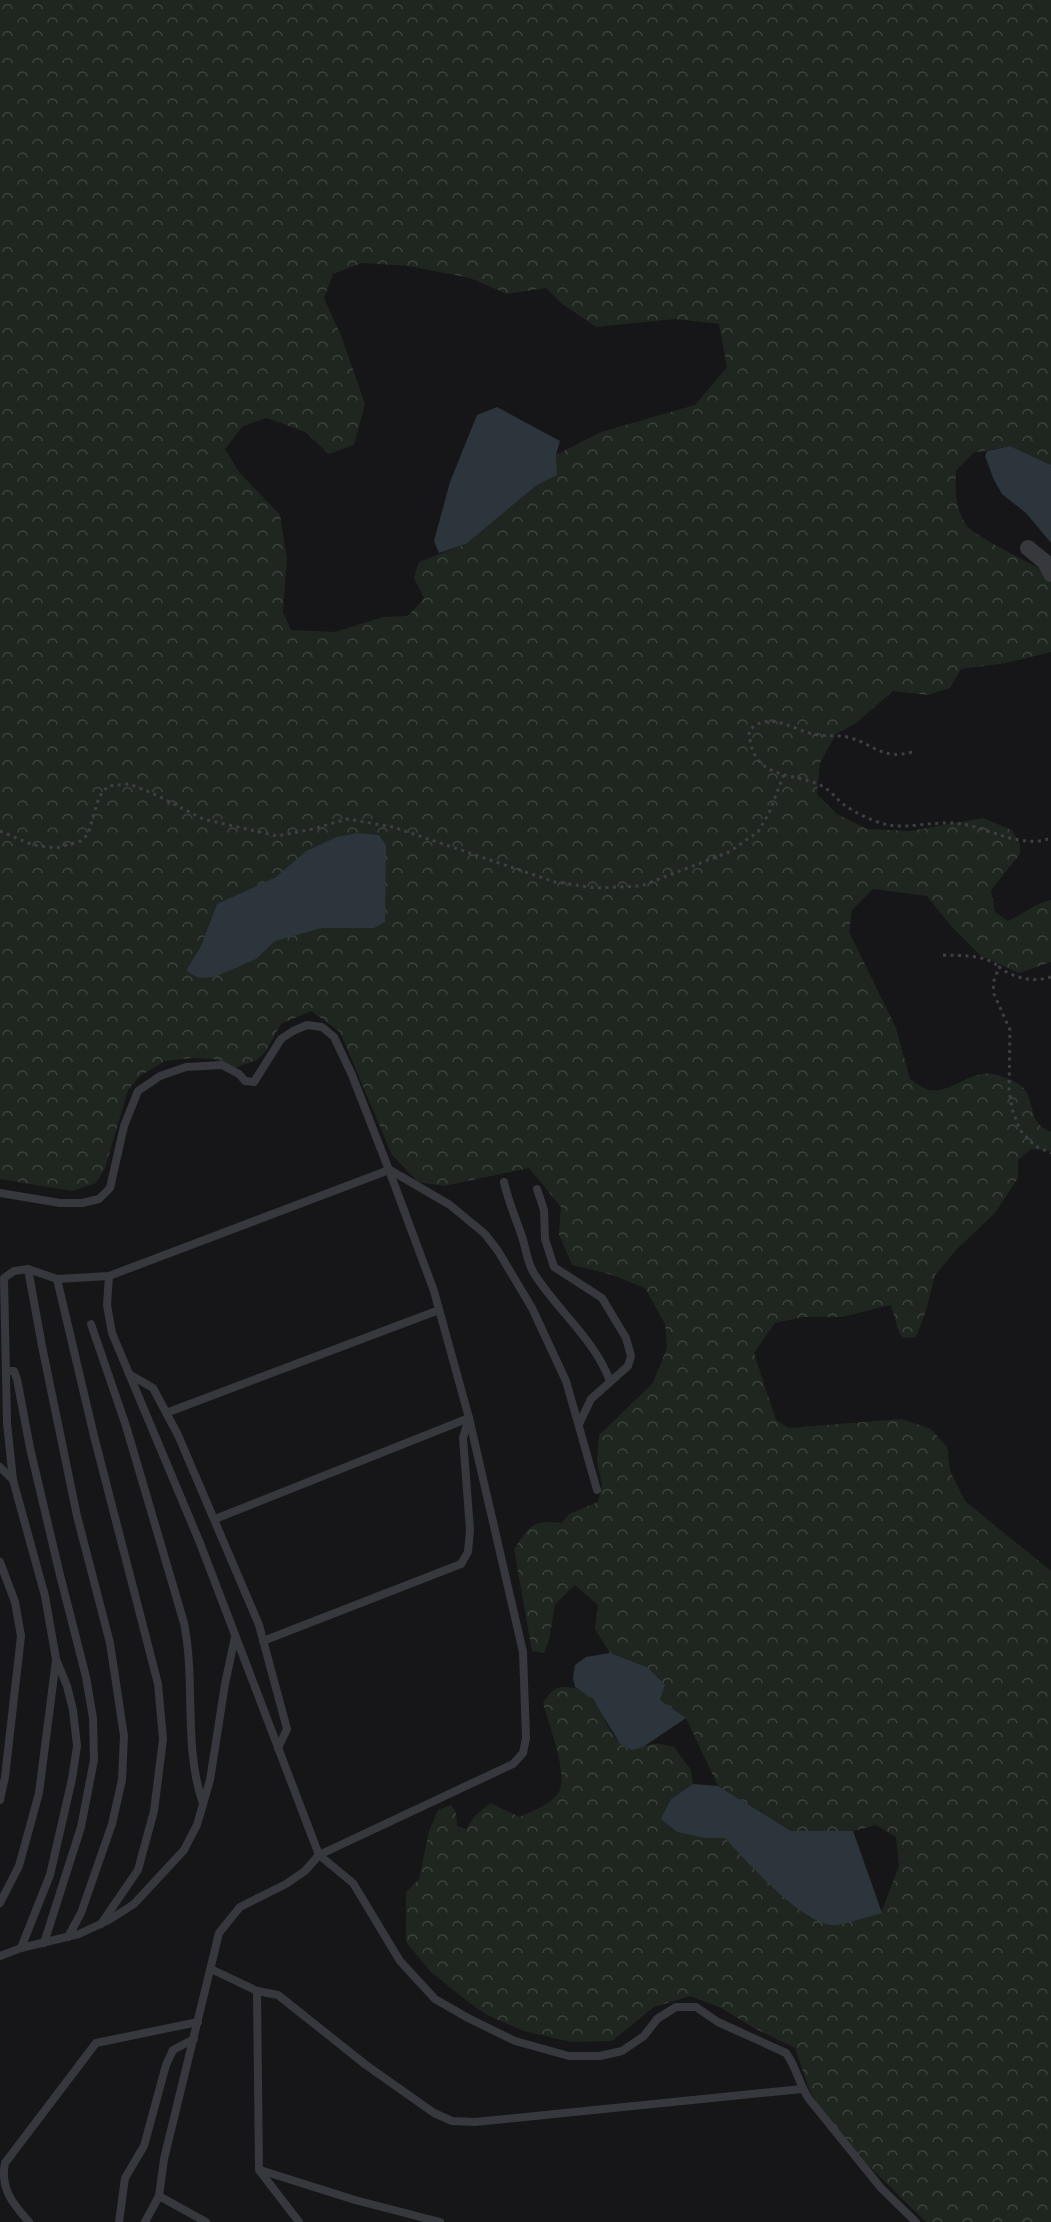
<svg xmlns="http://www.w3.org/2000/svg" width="1051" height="2222" font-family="'Space Grotesk',sans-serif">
<defs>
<pattern id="forest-crowns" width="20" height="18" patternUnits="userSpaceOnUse" patternTransform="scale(1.5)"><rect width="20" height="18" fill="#1e261f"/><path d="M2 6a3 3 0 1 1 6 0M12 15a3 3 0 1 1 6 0" fill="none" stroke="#3c433d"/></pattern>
</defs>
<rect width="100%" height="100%" fill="#161618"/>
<path fill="url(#forest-crowns)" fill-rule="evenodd" d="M0 0H1051V465L1010 446 973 453 956 471C955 490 955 508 966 525 974 536 1035 566 1051 574V652L1006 663 961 669 950 688 928 695 893 691 856 723 836 734 820 763 817 794 837 814 867 829 910 831 983 818 1012 830 1020 844V854L991 890 995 912 1008 921C1022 915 1037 902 1051 900V962L1019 973 981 956 950 925 927 896 873 889 852 910 849 932 896 1028 910 1079C915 1082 921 1087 926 1089 948 1097 969 1070 992 1074 1001 1075 1020 1082 1025 1090 1035 1105 1029 1124 1051 1132V1151L1031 1149 1018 1160V1178L995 1213 956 1250 935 1275 926 1311 916 1337 903 1338C894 1326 897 1317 890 1305L842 1317H804L775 1323 754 1353 776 1420 789 1428 902 1419 931 1429 947 1447 950 1471 965 1501 1051 1571V2222H926L833 2131 809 2089 795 2048 754 2028 721 2008 690 1996 654 2007 612 2041 571 2042 524 2031 487 2015 467 2001 431 1972 406 1942V1892L419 1879 429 1831 438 1810 451 1805 456 1812 457 1826 466 1829 475 1816 490 1803 520 1817C532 1811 549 1805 557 1795 571 1778 548 1723 543 1703 550 1692 554 1686 568 1687 600 1689 602 1726 620 1743 630 1754 643 1745 655 1744 661 1743 668 1746 674 1747L691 1770 693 1784 671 1799 705 1838H725L761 1876 809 1917 881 1913 899 1866 896 1837 876 1825 853 1831H791L718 1786 686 1718 660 1700 647 1667 610 1653 595 1629 598 1605 575 1585 555 1604 549 1640 544 1653 532 1651 514 1549C530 1526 532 1519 562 1523L569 1514 598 1502 602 1485 597 1461 599 1435 653 1383 667 1348 665 1324 645 1288 609 1274 572 1265 559 1235 561 1207 529 1168 444 1186 418 1182 392 1155 340 1032 311 1011 281 1024 266 1051 257 1060 234 1068 214 1059 193 1058 165 1061 140 1076 128 1090 105 1168 96 1183 72 1191 0 1179ZM362 263 409 266 470 278 507 294 546 288 561 303 596 327 675 319 719 324 727 367 695 405 601 432 556 455 557 475 537 485 466 544 419 562 414 578 424 598 408 616 383 617 335 632 291 630 283 612 287 559 280 515 239 472 225 449 243 426 267 418 305 432 329 454 354 445 365 404 342 338 324 298 333 274Z"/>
<g fill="#2c353c">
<polygon points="497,407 560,441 556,455 557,475 537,485 466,544 439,553 434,541 450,482 477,415"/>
<polygon points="1010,446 1051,465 1051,543 1026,513 1002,494 994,480 985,456 987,451"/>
<polygon points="358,833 379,835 386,845 385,922 374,928 322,928 275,941 256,959 215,977 199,978 186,971 201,946 217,904 276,877 306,851 337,837"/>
<polygon points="610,1653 647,1667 665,1685 660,1700 686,1718 643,1747 632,1750 620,1744 593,1699 575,1687 573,1678 575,1665 586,1657"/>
<path d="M693 1784 718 1786 791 1831H853L882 1913C871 1916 841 1926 832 1925 800 1922 747 1862 725 1838H705L677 1832 661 1819 671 1799Z"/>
</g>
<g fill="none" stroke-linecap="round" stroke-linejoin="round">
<g stroke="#3d3f44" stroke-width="3" stroke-dasharray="3 4.5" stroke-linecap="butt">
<path d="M912 752C883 760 876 746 851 738 839 734 825 737 813 734 792 729 767 710 749 731 750 745 753 759 766 767 783 778 805 777 822 786 831 791 836 798 843 804 855 813 874 822 889 825 910 829 937 820 962 824 991 829 1022 849 1051 838"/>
<polyline points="0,831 33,845 56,848 81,841 88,834 99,797 108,786 129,784 152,793 203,819 277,836 313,829 347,819 393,827 555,882 595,888 641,886 729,852 758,832 769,813 784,774"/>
<path d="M943 955C963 956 982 954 998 966"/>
<path d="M1051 977C1034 983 1013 978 999 967L993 983 994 994 1010 1030 1009 1089 1012 1109 1020 1130 1035 1146 1051 1153"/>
</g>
<g stroke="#37383d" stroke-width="8">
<polyline points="390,1170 450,1205 485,1234 498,1251 532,1308 566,1381 597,1490"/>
<path d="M504 1182C508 1202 517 1220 523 1240 527 1253 527 1263 535 1275 559 1312 594 1339 610 1381"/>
<polyline points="537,1189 544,1210 545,1239 554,1267 602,1298 626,1338 631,1356 628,1366 591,1399 579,1424"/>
<polyline points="0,1193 60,1203 82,1203 99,1199 110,1188 124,1126 138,1091 160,1076 186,1067 222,1065 239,1074 245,1081 254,1082 281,1039 293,1031 307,1025 322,1027 334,1037 352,1075 389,1170 434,1291 469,1418 523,1652 526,1738 523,1753 513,1764 319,1855 305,1871 286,1884 240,1907 219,1933 164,2159 159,2196 145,2222"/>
<polyline points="28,1269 42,1346 77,1516 110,1643 124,1736 122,1780 112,1824 81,1913 68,1937"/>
<path d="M109 1276 107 1305 112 1333 200 1543 319 1855 353 1883 400 1961 435 1999 468 2018 515 2041 569 2056H600L622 2051 644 2036 657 2019 676 2007H696L718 2022 786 2053C796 2066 799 2084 809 2099L881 2188 916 2222"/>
<polyline points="57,1279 94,1436 158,1684 163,1739 154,1811 138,1870 101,1924"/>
<path d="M91 1324 126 1426 184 1623C196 1682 183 1746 203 1804"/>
<polyline points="6,1371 14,1371 17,1379 30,1448 60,1575 86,1677 93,1718 94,1760 81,1827 44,1943"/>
<polyline points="129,1374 153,1388 178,1435 259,1625 287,1729 278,1748"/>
<polyline points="166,1413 439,1310"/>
<polyline points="0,1467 13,1480"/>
<polyline points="215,1519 469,1418"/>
<polyline points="0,1562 15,1602 21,1636 5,1777 0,1800"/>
<polyline points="263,1641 461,1564 468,1552 470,1530 463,1438 469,1418"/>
<polyline points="0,1903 19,1866 39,1793 56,1660"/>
<polyline points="21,1948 50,1875 72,1779 77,1746 73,1710 67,1686 56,1659 45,1596 13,1480 7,1423 4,1278 14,1271 28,1269 57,1279 109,1276 389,1170"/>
<polyline points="0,1956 21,1948 79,1934 109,1920 134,1904 184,1850 197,1825 210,1780 225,1684 235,1637"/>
<polyline points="211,1969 257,1991 278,1995 366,2065 434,2113 452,2121 475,2122 802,2089"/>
<polyline points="257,1991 259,2170 299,2222"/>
<polyline points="260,2170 355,2200 440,2222"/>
<polyline points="159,2196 206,2222"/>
<path d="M29 2222C13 2204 0 2189 5 2163L96 2043 198 2022"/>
<polyline points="119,2222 125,2178 144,2146 166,2065 173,2050 194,2039"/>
</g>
<polyline stroke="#37383d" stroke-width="16" points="1028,548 1045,562 1051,574"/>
</g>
</svg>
